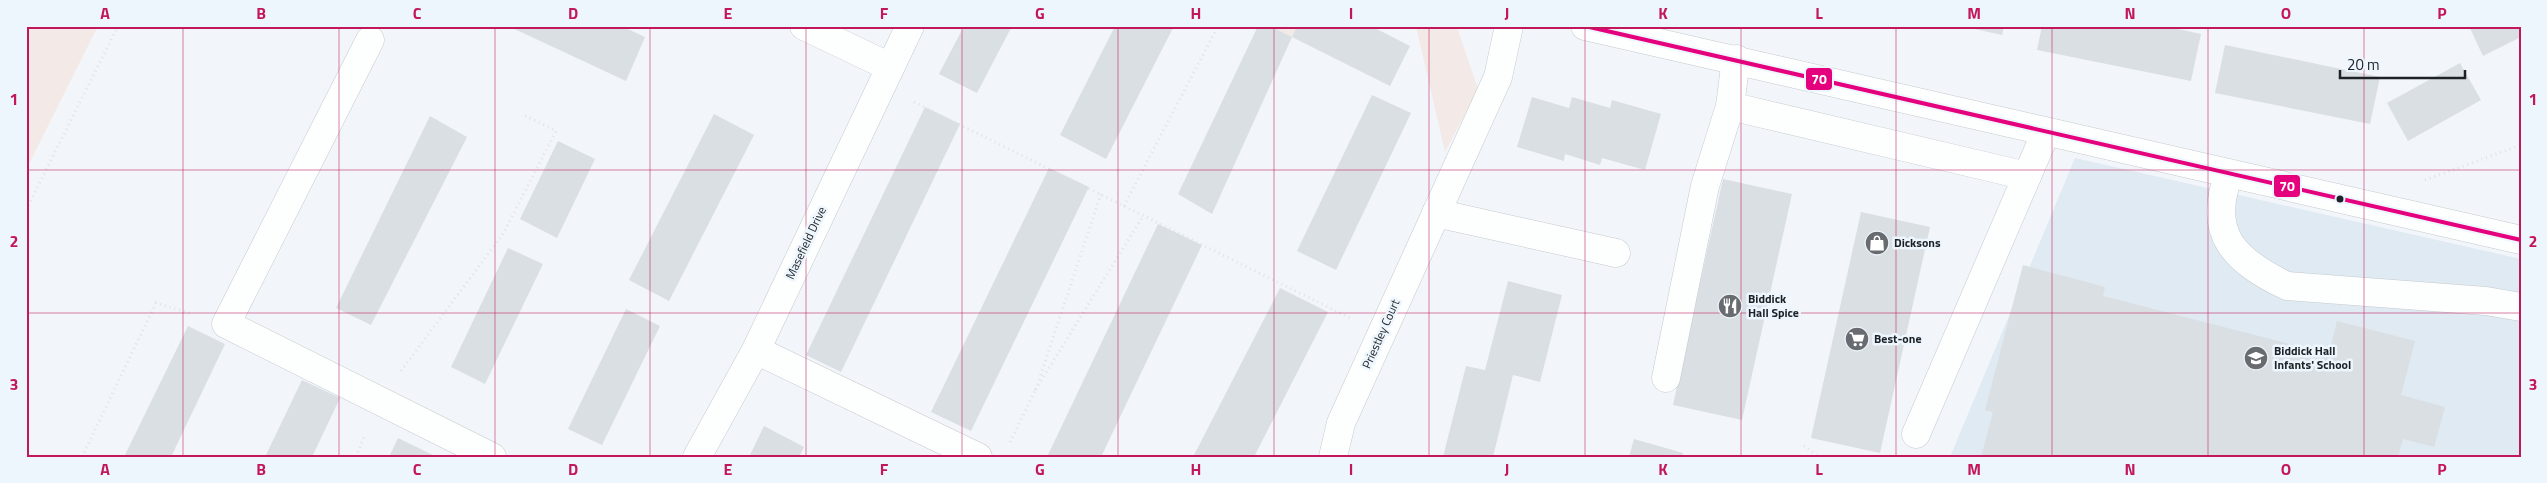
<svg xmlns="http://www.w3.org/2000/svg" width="2547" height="483" font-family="'Titillium Web',sans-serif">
<rect width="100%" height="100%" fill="#f2f6fa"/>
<polygon fill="#e0eaf2" points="2075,158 2521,259 2521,457 1950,457"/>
<g fill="#f3e9e6">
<polygon points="26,26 98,26 26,170"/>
<polygon points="1270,26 1297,26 1292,37"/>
<polygon points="1416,26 1457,27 1478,89 1445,152"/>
</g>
<g fill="#dadfe3">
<polygon points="508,26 621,26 645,37 626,81"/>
<polygon points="964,26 1012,26 977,93 939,74"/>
<polygon points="1115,26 1174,26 1106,159 1060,135"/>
<polygon points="1258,26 1270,26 1292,37 1212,214 1178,194"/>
<polygon points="1297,26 1371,26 1410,46 1390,86 1292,37"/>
<polygon points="1961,26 2004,26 2002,35"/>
<polygon points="2042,26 2164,26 2201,34 2191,81 2037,50"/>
<polygon points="2469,26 2521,26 2521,37 2483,56"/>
<polygon points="2225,45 2380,77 2370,124 2215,93"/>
<polygon points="2460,63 2481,100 2408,141 2387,103"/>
<polygon points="1372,95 1411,113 1336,270 1297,251"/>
<polygon points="1532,97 1569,108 1572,97 1610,108 1612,100 1661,114 1645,170 1602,158 1600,165 1565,154 1564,161 1517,147"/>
<polygon points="925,107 960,124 841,372 806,355"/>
<polygon points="714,114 754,135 669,301 629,280"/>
<polygon points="430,116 467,137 371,325 336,308"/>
<polygon points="558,141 595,159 557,238 520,219"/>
<polygon points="1049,168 1089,187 971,431 931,412"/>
<polygon points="1723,179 1792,194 1742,420 1673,405"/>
<polygon points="1861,212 1930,227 1880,453 1811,438"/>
<polygon points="1158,224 1202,245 1101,457 1047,457"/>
<polygon points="508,248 543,264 485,384 451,367"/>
<polygon points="2023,265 2105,287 2103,296 2329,354 2337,321 2415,341 2401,395 2445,407 2434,447 2403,439 2398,457 1981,457 1993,412 1985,410"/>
<polygon points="1508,281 1562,295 1540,382 1513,375 1493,457 1443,457 1466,366 1485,370"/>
<polygon points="1280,288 1328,312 1254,457 1193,457"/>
<polygon points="626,309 660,326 602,445 568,429"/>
<polygon points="188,326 225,344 171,457 124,457"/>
<polygon points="302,380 340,398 312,457 265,457"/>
<polygon points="764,426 804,447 799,457 749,457"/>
<polygon points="398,438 437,457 389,457"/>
<polygon points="1634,439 1683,453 1682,457 1629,457"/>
</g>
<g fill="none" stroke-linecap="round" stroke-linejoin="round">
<g stroke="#c5cace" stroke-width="29">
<g id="minor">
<polyline points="804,26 890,67"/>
<polyline points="1585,26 2521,240"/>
<polyline points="370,40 226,324 492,457"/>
<polyline points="1736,59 1730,106 2027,176"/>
<path d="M2229 174C2206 234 2235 261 2287 286L2486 301 2521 307"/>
<polyline points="1436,213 1616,253"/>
<polyline points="756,350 978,457"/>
<polyline points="1666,378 1705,186 1730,106"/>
<polyline points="1916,434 2046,132"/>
<polyline points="697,457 756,350 910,26"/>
<polyline points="1333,457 1341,423 1498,77 1509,26"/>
</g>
</g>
<g stroke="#e1e2e3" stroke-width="3" stroke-dasharray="1 4" stroke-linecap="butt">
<polyline points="914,102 1350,318"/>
<polyline points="2425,180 2521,145"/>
<polyline points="1101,194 1036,389 1143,216"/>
<polyline points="1124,206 1218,26"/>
<polyline points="26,210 118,26"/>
<polyline points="401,371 503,234 556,131 522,114"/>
<polyline points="1010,442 1036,389"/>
<polyline points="1804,446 1819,457"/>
<polyline points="82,457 156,303 192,314"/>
<polyline points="356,457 365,434"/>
<polyline points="1772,457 1772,452"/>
</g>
<use href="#minor" stroke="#fdfefe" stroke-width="28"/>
<g stroke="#eef6fd" stroke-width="8">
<polyline id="bus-1" points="1585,26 2521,240"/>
</g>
<use href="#bus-1" stroke="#e5007d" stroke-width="4"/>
</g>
<path fill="none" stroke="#c2185b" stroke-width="1" stroke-opacity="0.55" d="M183 26V457M339 26V457M495 26V457M650 26V457M806 26V457M962 26V457M1118 26V457M1274 26V457M1429 26V457M1585 26V457M1741 26V457M1896 26V457M2052 26V457M2208 26V457M2364 26V457M26 170H2521M26 313H2521"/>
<defs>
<g id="shop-disc" transform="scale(1.25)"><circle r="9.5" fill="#686c70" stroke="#eef6fd"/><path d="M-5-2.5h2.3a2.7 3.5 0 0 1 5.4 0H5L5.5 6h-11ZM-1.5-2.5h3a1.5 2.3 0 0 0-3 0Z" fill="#fff"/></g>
<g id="restaurant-disc" transform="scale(1.25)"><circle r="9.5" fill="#686c70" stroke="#eef6fd"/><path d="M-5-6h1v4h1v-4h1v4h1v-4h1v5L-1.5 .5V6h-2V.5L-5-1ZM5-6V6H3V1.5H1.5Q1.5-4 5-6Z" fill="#fff"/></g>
<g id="supermarket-disc" transform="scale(1.25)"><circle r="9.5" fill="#686c70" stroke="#eef6fd"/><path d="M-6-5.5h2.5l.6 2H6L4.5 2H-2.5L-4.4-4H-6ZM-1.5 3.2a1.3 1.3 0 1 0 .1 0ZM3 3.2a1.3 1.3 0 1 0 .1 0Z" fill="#fff"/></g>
<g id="school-disc" transform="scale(1.25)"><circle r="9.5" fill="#686c70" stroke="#eef6fd"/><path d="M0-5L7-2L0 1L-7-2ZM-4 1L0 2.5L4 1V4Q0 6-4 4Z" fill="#fff"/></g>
</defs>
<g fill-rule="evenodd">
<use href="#shop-disc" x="1877" y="243"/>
<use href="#restaurant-disc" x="1730" y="306"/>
<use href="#supermarket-disc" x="1857" y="339"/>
<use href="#school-disc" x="2256" y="358"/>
</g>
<circle fill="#1d2226" stroke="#eef6fd" stroke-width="2" cx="2340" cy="199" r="4.5"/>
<g text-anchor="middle" stroke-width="5" stroke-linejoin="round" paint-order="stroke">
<g font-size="12" fill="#1d2226" stroke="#eef6fd">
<text transform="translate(806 243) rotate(-65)" y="4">Masefield Drive</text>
<text transform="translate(1381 334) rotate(-66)" y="4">Priestley Court</text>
</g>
<g font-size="12" font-weight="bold" fill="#1d2226" stroke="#eef6fd" text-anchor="start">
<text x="1894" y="247">Dicksons</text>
<text x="1748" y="303">Biddick<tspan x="1748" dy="14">Hall Spice</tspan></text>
<text x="1874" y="343">Best-one</text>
<text x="2274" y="355">Biddick Hall<tspan x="2274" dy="14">Infants' School</tspan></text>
</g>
</g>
<g stroke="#eef6fd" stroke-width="2">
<rect x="1805" y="67" width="28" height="24" rx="5" fill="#e5007d"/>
<rect x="2273" y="174" width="28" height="24" rx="5" fill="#e5007d"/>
</g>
<g font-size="14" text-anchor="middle" font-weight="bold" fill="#fff">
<text x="1819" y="84">70</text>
<text x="2287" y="191">70</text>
</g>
<rect width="2547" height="483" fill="none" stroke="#eef6fd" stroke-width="55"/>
<path d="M2340 70v8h125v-8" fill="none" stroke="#1d2226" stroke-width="2.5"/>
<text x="2347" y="70" font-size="15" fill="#1d2226" stroke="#eef6fd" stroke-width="4" paint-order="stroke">20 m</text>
<rect x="28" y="28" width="2492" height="428" fill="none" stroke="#c2185b" stroke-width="2"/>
<g font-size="16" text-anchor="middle" font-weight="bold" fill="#c2185b">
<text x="105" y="19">A</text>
<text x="261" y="19">B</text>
<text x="417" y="19">C</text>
<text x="573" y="19">D</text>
<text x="728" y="19">E</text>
<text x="884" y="19">F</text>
<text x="1040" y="19">G</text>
<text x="1196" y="19">H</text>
<text x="1351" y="19">I</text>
<text x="1507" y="19">J</text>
<text x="1663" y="19">K</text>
<text x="1819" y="19">L</text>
<text x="1974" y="19">M</text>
<text x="2130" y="19">N</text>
<text x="2286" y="19">O</text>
<text x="2442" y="19">P</text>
<text x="14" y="105">1</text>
<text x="2533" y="105">1</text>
<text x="14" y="247">2</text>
<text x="2533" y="247">2</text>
<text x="14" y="390">3</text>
<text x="2533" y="390">3</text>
<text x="105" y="475">A</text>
<text x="261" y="475">B</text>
<text x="417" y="475">C</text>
<text x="573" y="475">D</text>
<text x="728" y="475">E</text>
<text x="884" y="475">F</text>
<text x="1040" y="475">G</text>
<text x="1196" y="475">H</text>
<text x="1351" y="475">I</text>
<text x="1507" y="475">J</text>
<text x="1663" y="475">K</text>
<text x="1819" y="475">L</text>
<text x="1974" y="475">M</text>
<text x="2130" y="475">N</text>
<text x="2286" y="475">O</text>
<text x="2442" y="475">P</text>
</g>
</svg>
